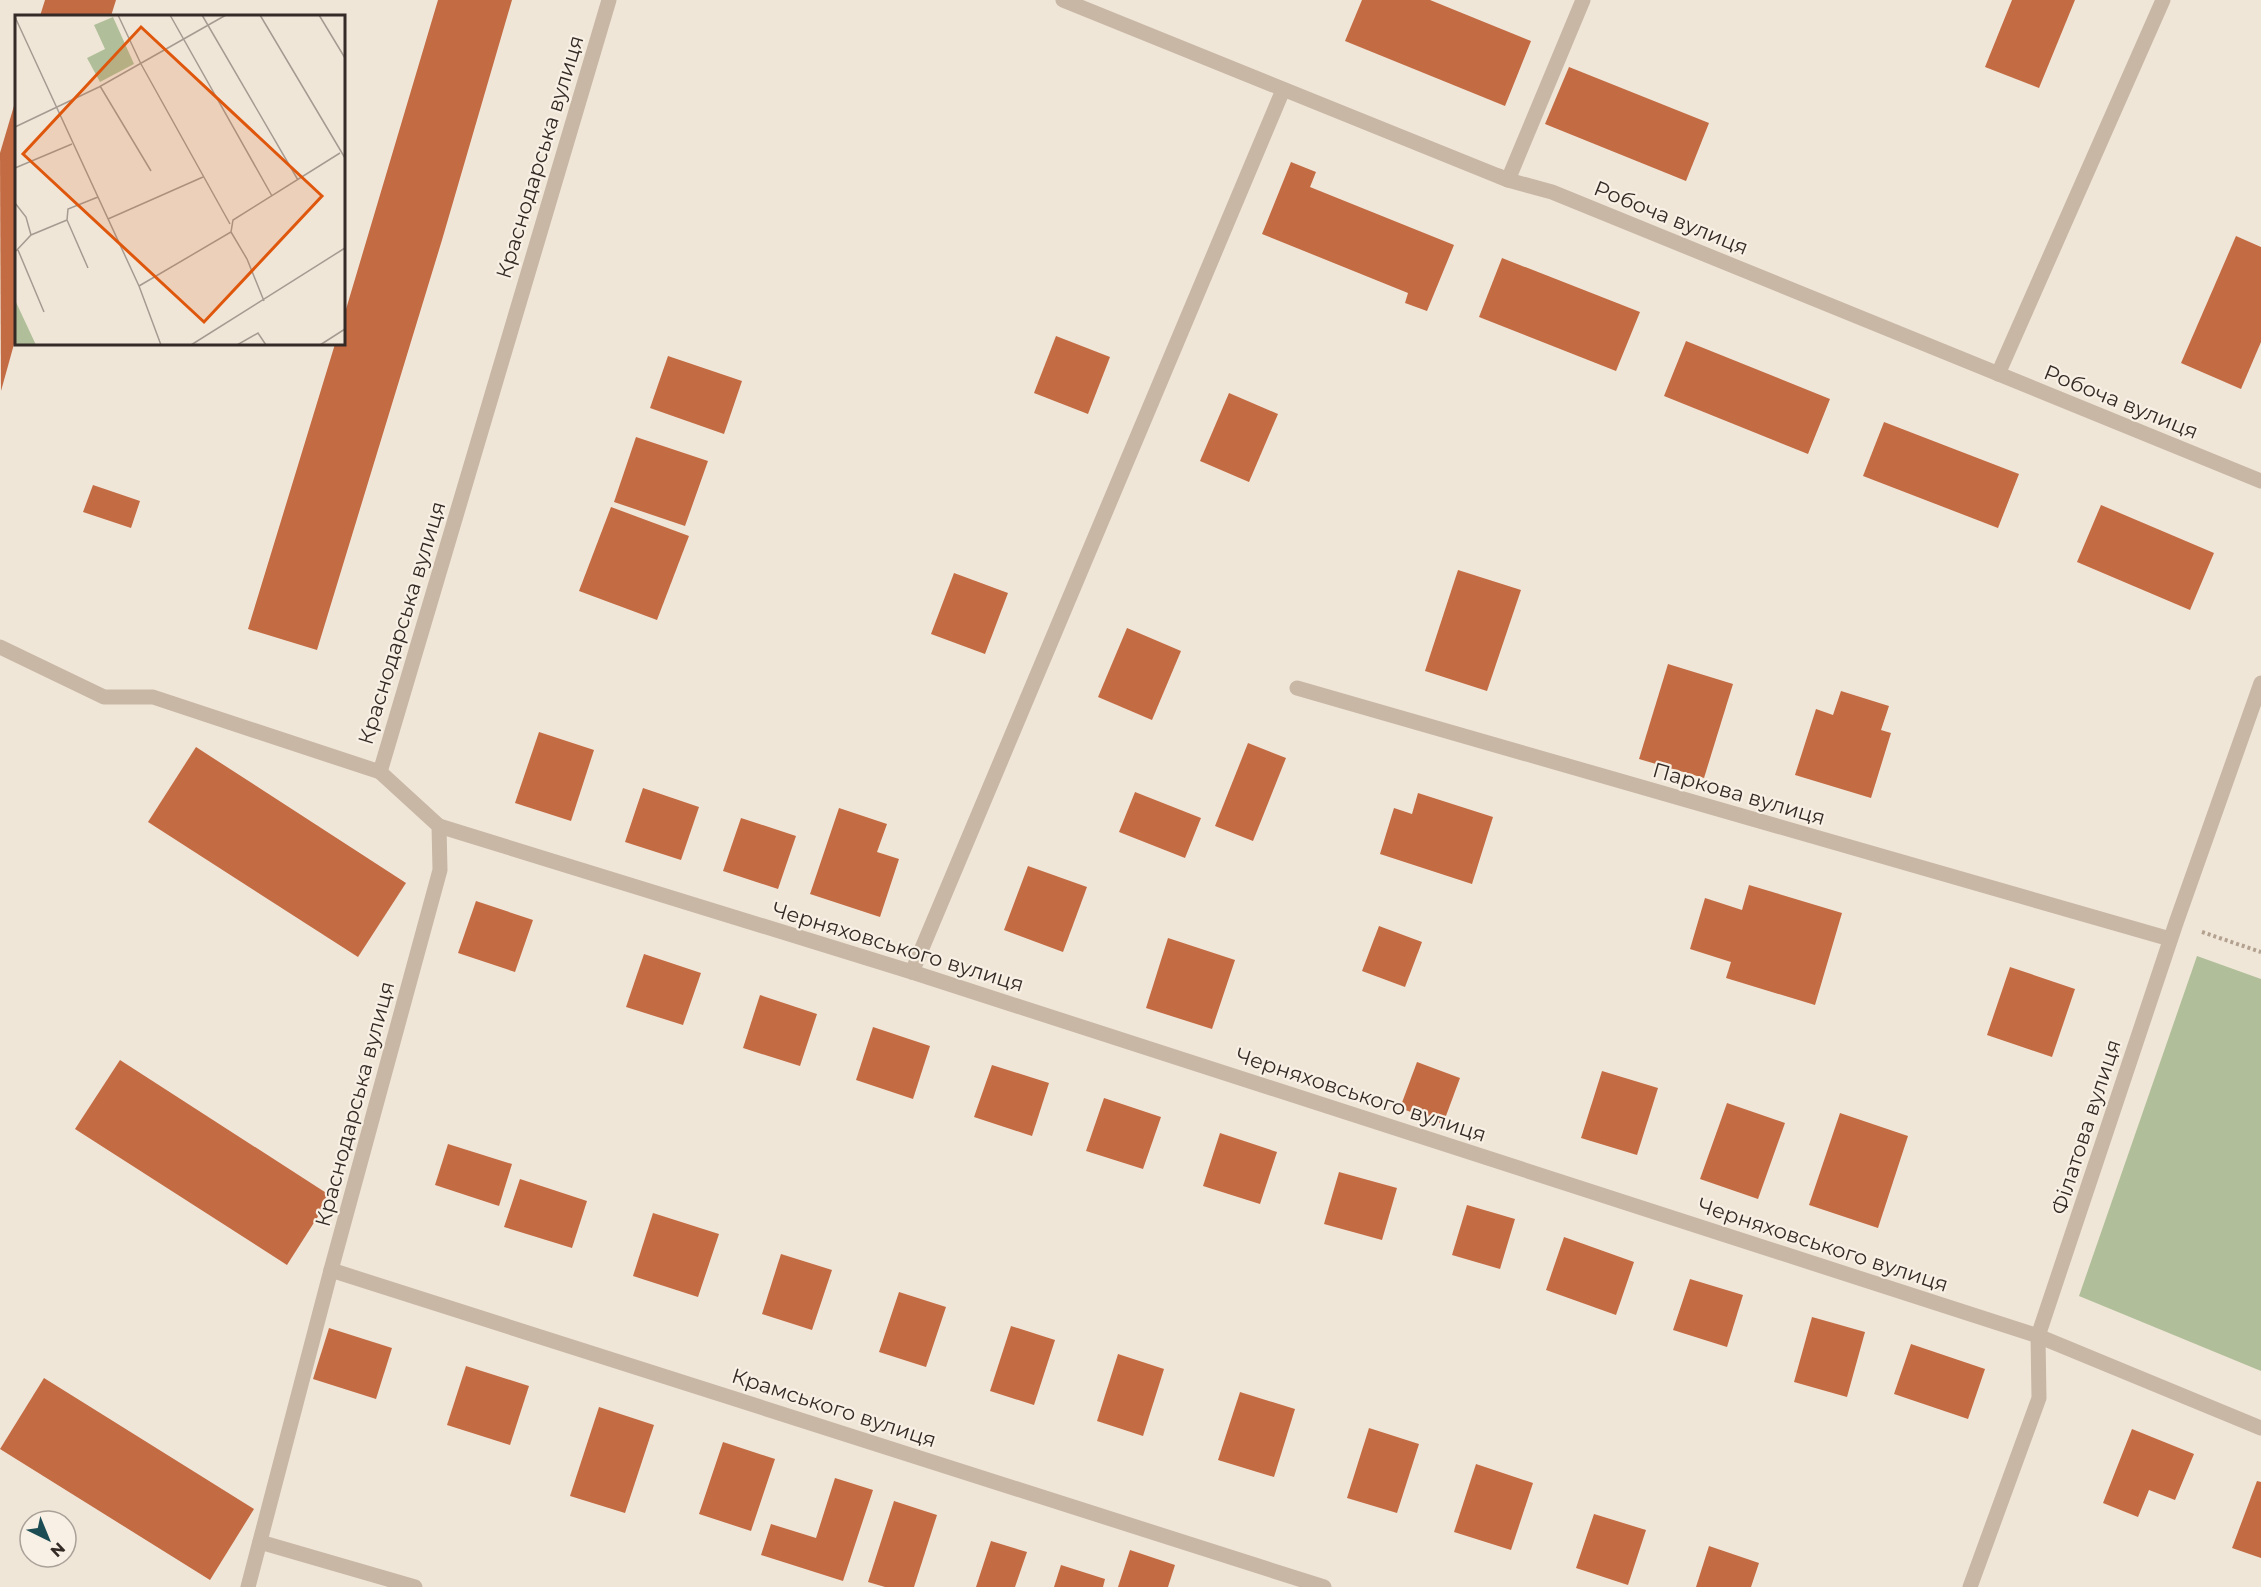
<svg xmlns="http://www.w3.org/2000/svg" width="2261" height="1587" font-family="Montserrat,sans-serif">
<rect width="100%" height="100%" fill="#f0e6d8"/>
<polygon fill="#b0bf99" points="2197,956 2261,979 2261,1371 2079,1296"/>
<g fill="#c36b43">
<polygon points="45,0 116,0 111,16 40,16"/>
<polygon points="438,0 512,0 442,240 317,650 248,629 335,344 344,344 344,316"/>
<polygon points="1362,0 1430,0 1531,41 1505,106 1345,41"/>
<polygon points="2012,0 2075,0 2039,88 1985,67"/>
<polygon points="1569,67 1709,123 1686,181 1545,124"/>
<polygon points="16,99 16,337 1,391 0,153"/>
<polygon points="1291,162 1316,172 1310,187 1454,245 1427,311 1405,303 1408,293 1262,234"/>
<polygon points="2236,236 2261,247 2261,342 2241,389 2181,363"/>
<polygon points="1502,258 1640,312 1616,371 1479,317"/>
<polygon points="1056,336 1110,357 1088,414 1034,393"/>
<polygon points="1686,341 1830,399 1808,454 1664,396"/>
<polygon points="668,356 742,381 724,434 650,408"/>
<polygon points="1229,393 1278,414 1249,482 1200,461"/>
<polygon points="1884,422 2019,474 1998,528 1863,476"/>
<polygon points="636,437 708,461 685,526 614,502"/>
<polygon points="93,485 140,501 131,528 83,512"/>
<polygon points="2101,505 2214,553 2190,610 2077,562"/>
<polygon points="611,507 689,536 657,620 579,591"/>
<polygon points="1458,570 1521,590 1487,691 1425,671"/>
<polygon points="954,573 1008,593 985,654 931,634"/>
<polygon points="1127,628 1181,651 1152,720 1098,697"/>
<polygon points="1668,664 1733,684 1704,778 1639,759"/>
<polygon points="1841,691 1889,706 1881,730 1891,733 1871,798 1795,775 1816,709 1833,715"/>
<polygon points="539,732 594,750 571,821 515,803"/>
<polygon points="1248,743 1286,758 1253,841 1215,826"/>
<polygon points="196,747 406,883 358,957 148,822"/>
<polygon points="643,788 699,807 681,860 625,842"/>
<polygon points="1135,792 1201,818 1185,858 1119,832"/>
<polygon points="1418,793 1493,817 1472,884 1380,854 1394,808 1412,814"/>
<polygon points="839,808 887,824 877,852 899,859 880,917 810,894"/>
<polygon points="741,818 796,836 778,889 723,871"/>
<polygon points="1028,866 1087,887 1063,952 1004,930"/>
<polygon points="1749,885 1842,913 1815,1005 1726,978 1731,962 1690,949 1705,898 1742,910"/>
<polygon points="476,901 533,920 515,972 458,953"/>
<polygon points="1379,926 1422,942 1405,987 1362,971"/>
<polygon points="1168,938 1235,960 1212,1029 1146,1008"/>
<polygon points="644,954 701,973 683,1025 626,1007"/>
<polygon points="2010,967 2075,989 2052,1057 1987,1035"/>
<polygon points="760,995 817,1014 800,1066 743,1048"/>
<polygon points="873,1027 930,1046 913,1099 856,1080"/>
<polygon points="120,1060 331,1196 287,1265 75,1129"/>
<polygon points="1417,1062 1460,1078 1443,1124 1400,1108"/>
<polygon points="992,1065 1049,1083 1032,1136 974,1117"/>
<polygon points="1602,1071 1658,1088 1637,1155 1581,1138"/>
<polygon points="1104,1098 1161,1117 1143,1169 1086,1151"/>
<polygon points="1727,1103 1785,1123 1758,1199 1700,1179"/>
<polygon points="1840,1113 1908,1136 1878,1228 1809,1205"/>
<polygon points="1220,1133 1277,1152 1260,1204 1203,1186"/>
<polygon points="448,1144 512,1164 499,1206 435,1185"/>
<polygon points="1339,1172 1397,1188 1382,1240 1324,1224"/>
<polygon points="520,1179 587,1201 572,1248 504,1227"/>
<polygon points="1467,1205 1515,1219 1500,1269 1452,1255"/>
<polygon points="653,1213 719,1234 698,1297 633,1276"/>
<polygon points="1564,1237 1634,1262 1616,1315 1546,1290"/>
<polygon points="781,1254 832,1270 812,1330 762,1314"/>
<polygon points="1690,1279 1743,1295 1727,1347 1673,1330"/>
<polygon points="899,1292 946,1307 926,1367 879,1352"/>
<polygon points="1812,1317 1865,1332 1847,1397 1794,1382"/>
<polygon points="1011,1326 1055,1340 1034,1405 990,1391"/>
<polygon points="329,1328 392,1348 376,1399 313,1379"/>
<polygon points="1911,1344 1985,1369 1968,1419 1894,1394"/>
<polygon points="1118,1354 1164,1369 1143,1436 1097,1421"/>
<polygon points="466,1366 529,1386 510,1445 447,1425"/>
<polygon points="44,1378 254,1509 210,1580 0,1449"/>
<polygon points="1240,1392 1295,1409 1274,1477 1218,1460"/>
<polygon points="599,1407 654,1425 625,1513 570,1496"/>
<polygon points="1369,1428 1419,1444 1397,1513 1347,1498"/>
<polygon points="2132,1429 2194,1454 2175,1500 2149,1490 2138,1517 2103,1503"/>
<polygon points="723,1442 775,1459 751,1531 699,1514"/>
<polygon points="1476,1464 1533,1483 1511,1550 1454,1532"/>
<polygon points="835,1478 873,1490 843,1581 761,1555 771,1524 816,1538"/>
<polygon points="2257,1481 2261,1482 2261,1558 2232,1548"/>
<polygon points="894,1501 937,1515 914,1587 885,1587 868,1582"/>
<polygon points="1594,1514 1646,1530 1628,1585 1576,1568"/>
<polygon points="991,1541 1027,1552 1015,1587 976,1587"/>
<polygon points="1709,1546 1759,1563 1751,1587 1696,1587"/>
<polygon points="1130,1550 1175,1565 1168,1587 1118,1587"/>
<polygon points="1061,1565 1105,1579 1103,1587 1054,1587"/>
</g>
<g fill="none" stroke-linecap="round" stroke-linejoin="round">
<polyline stroke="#b3a18f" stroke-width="4" stroke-dasharray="3 3" stroke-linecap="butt" points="2202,932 2261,952"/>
<g stroke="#c8b7a5" stroke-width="15">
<polyline points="1063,0 1508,180 1552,192 2261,481"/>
<polyline points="1499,176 1508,180 1583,0"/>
<polyline points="1998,374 2163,0"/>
<polyline points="0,647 104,697 153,697 380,772"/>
<polyline points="1297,688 2170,939"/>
<polyline points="439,826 912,972 2038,1336 2261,1428"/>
<polyline points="912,972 1283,90"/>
<polyline points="331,1270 1324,1587"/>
<polyline points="260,1542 415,1587"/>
<polyline points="248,1587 331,1270 440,870 439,826 380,772 609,0"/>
<polyline points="1970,1587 2039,1398 2038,1336 2176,923 2261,683"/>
</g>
</g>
<g text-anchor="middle" stroke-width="4.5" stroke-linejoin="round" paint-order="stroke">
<g font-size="21" fill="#342b26" stroke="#f8f0e4">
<text transform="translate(540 157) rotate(-73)" y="7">Краснодарська вулиця</text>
<text transform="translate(1671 218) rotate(22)" y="7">Робоча вулиця</text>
<text transform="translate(2121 402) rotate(22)" y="7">Робоча вулиця</text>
<text transform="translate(402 623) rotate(-73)" y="7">Краснодарська вулиця</text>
<text transform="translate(1739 794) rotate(16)" y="7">Паркова вулиця</text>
<text transform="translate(898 947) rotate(17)" y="7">Черняховського вулиця</text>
<text transform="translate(1361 1095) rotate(18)" y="7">Черняховського вулиця</text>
<text transform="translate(355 1104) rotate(-75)" y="7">Краснодарська вулиця</text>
<text transform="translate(2086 1127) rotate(-72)" y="7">Філатова вулиця</text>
<text transform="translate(1823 1245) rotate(18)" y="7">Черняховського вулиця</text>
<text transform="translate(834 1408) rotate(18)" y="7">Крамського вулиця</text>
</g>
</g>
<g transform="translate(15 15)">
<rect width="330" height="330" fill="#f0e6d8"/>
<path d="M98 2 119 49 85 67 72 43 90 34 79 10ZM0 285 21 330H0Z" fill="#b0bf99"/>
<path fill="none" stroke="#a59b91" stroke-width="1.5" d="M103 0 126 49 215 209M155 0 257 181M187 0 283 165M245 0 330 143M304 0 330 43M0 2 124 271 146 330M85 71 136 156M0 112 84 72 211 0M0 153 57 129M0 188 11 202 16 220M93 204 188 162M216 217 232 244 249 286M3 235 29 297M1 236 16 220 52 205M73 253 52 205 53 194 83 182M124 271 216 217 218 205 325 138M176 330 330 233M222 330 243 318 251 330M305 330 330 314"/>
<path fill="#df570d" fill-opacity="0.15" stroke="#df570d" stroke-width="3" d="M126 12 307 181 189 307 8 139Z"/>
<rect width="330" height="330" fill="none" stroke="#342b26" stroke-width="3"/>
</g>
<g transform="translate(48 1539) rotate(137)"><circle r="28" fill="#f8f0e4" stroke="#aaa198" stroke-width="1.5"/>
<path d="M0-4.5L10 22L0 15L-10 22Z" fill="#1d4d54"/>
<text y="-9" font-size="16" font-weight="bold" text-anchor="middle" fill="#342b26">N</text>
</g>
</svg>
